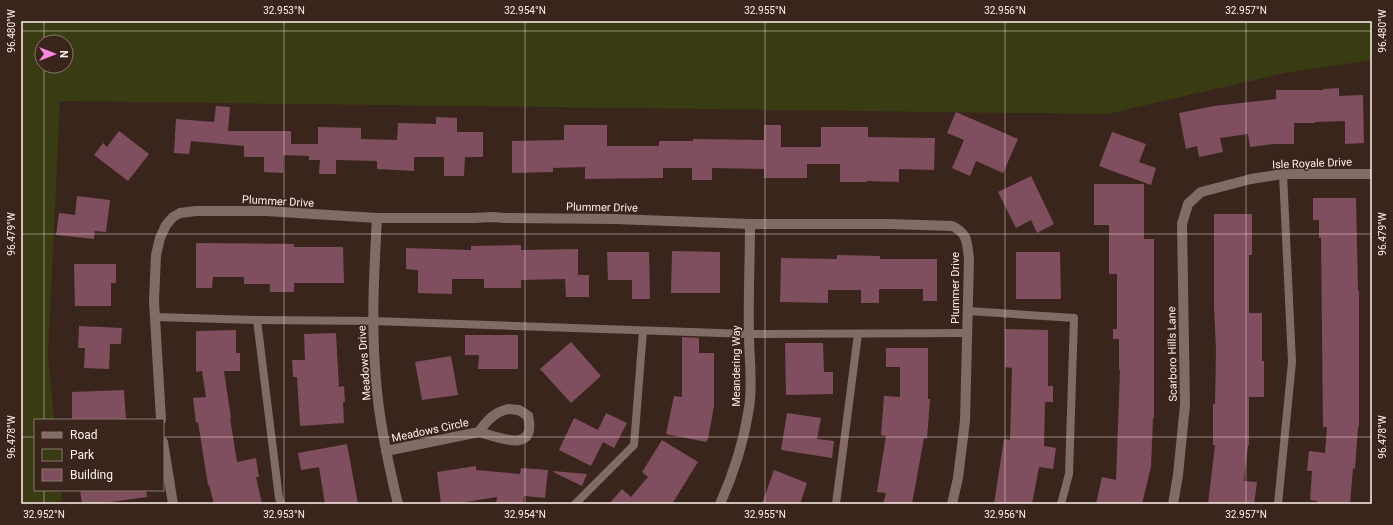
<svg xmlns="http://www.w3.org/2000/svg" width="1393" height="525" font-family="Roboto,sans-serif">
<rect width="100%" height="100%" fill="#3a251d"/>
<path fill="#393c12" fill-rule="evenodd" d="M21 21H1372V60L1285 73 1107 114 60 101 48 356 54 420H35V490H61L62 504H21ZM42 42H66V66H42Z"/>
<g fill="#7f4e5f">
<polygon points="1339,88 1339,96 1363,95 1364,143 1345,144 1345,121 1315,122 1315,123 1294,123 1294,144 1274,144 1250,147 1248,134 1220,138 1223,152 1199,157 1197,146 1186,149 1179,113 1214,106 1276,99 1276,90 1323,90 1323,89"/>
<polygon points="216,106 230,107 228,131 291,131 291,144 318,144 318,127 361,128 361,139 397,140 398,123 436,124 436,117 457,118 457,132 483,132 483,157 465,157 464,176 444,176 444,157 414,157 414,171 377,169 377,161 336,160 336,174 319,174 320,160 309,160 309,156 283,155 283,173 264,172 264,157 244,157 244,146 191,141 189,154 174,153 176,119 214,122"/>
<polygon points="956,112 1018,139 1003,173 976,161 970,176 952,168 964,140 947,133"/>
<polygon points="564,125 607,125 607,146 659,146 659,141 693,141 693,139 764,140 764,125 781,125 781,147 821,147 821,127 868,127 868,137 935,138 934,170 899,169 899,182 867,181 867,182 840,182 840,164 807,164 807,178 764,178 764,169 712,168 712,180 692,180 692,168 663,168 663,178 585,179 585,167 553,168 553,172 512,173 512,141 564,140"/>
<polygon points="119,131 149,154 128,181 94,155 103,143 107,147"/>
<polygon points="1112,132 1146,144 1139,162 1156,168 1151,185 1099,166"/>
<polygon points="1031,176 1054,224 1037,233 1031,220 1016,228 998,192"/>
<polygon points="1094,184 1144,184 1144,239 1154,239 1154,418 1153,418 1151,467 1142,504 1096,504 1102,477 1116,480 1120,370 1119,370 1119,339 1113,339 1113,329 1117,329 1117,274 1109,274 1109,225 1094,225"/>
<polygon points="77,196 110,200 106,232 95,231 94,239 56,235 59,213 75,215"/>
<polygon points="1313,198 1356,198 1358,291 1359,291 1359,427 1358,427 1355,469 1353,468 1350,504 1317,504 1317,501 1310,500 1312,471 1307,471 1309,451 1325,453 1327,427 1323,427 1321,238 1319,238 1319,220 1313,220"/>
<polygon points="1214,214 1252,214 1252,255 1249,255 1249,313 1262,313 1262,361 1264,361 1264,397 1249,397 1249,445 1248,445 1244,481 1257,482 1254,504 1208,504 1215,445 1213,445 1213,404 1215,404 1216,350 1214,306"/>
<polygon points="196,243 294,244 294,247 343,247 344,283 294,283 294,292 270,292 270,284 244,284 244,277 213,277 212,288 196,288"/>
<polygon points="521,245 521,250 578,249 578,275 589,275 589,297 566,297 565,279 521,280 521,288 484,288 484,279 452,279 452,294 418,293 418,270 406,269 406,248 471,250 471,246"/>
<polygon points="672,251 720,252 720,293 671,293"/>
<polygon points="607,252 649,252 650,299 632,299 632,280 608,280"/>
<polygon points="1016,252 1060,252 1061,299 1016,299"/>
<polygon points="837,255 880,256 880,259 937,259 937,301 923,301 923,289 879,289 879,303 861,303 861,290 828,290 828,303 780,302 781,258 837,259"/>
<polygon points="74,264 116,264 116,283 111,283 111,306 75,306"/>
<polygon points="79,326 122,328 121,344 110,344 109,369 84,368 85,348 78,348"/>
<polygon points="1005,329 1048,330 1048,386 1053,386 1053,402 1045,402 1044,446 1056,448 1053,469 1039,467 1032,504 994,504 1004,439 1010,440 1012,368 1005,367"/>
<polygon points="236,330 236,353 240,353 240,371 224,371 231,418 230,418 237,462 256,458 259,477 256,477 262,504 214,504 209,485 208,485 198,422 196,423 193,398 206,397 202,371 196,372 196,331"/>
<polygon points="336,333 339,387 344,386 345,402 343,402 344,423 300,426 297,377 293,377 292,360 305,360 304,334"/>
<polygon points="465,335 518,335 518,369 478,369 479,355 465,355"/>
<polygon points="682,337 699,338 699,353 714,353 714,406 708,439 706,442 666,434 674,396 682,397"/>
<polygon points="571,342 601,376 571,403 540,369"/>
<polygon points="785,343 823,343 824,372 833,372 833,394 786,395"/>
<polygon points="886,348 928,348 928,399 930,399 927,439 924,438 912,504 883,504 886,493 877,492 886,436 881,435 884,396 900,397 900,367 886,367"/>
<polygon points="451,356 458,395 422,400 415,362"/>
<polygon points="124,390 126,420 72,420 72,392"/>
<polygon points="606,413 627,423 614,448 603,442 591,466 559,450 574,418 598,430"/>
<polygon points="787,413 821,418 817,439 834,441 832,458 781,450"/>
<polygon points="662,440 698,462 672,504 609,504 622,489 631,497 648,477 642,472"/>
<polygon points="347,444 358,504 325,504 319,467 301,470 298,453"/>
<polygon points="476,466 476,470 520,474 521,468 548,470 545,498 524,496 523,504 496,504 497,497 460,503 460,504 441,504 437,472"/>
<polygon points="774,470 807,483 800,504 762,504"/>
<polygon points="553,471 587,474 582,486 553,472"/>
<polygon points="80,490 146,490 147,497 97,504 82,504"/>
</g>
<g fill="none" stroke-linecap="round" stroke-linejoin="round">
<g stroke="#826a66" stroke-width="8">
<polyline points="968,311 1074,318 1069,474 1061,504"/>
<polyline points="155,317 257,320 279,498 281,504"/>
<polyline points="257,320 373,321 749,334 967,333"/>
<polyline points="575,504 634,445 643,331"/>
<polyline points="836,504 858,334"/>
<polyline points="1278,504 1292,362 1283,174"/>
</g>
<g stroke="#826a66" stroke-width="10">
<path d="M377 218C374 272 371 326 376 380 379 422 388 463 398 504"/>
<path d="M508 409 519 410 528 416C537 454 500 438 479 432 487 420 495 412 508 409Z"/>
<path d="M161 420 154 301 156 255 160 238 166 225 173 217 180 213 196 211H266L377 218H474L492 217 504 218 615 219 750 224H889L952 226C968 233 967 243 969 259L965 421 958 478 952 504"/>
<polyline points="163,442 173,504"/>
<polyline points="386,451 479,432"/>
<path d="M720 504C734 473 744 441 749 408 753 384 749 358 749 334 748 298 750 261 750 224"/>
<polyline points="1173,504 1178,475 1185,405 1182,224 1188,204 1201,192 1251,179 1283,174 1372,174"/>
</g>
</g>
<path fill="none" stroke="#fff0eb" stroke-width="1" stroke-opacity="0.45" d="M44 21V42M284 21V504M525 21V504M765 21V504M1005 21V504M1246 21V504M21 31H1372M44 66V420M21 234H1372M21 437H35M163 437H1372M44 490V504"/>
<g text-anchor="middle" stroke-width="3" stroke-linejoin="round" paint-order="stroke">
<g font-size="11" fill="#fff0eb" stroke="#3a251d">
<text transform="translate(1312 163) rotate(-2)" y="4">Isle Royale Drive</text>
<text transform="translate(278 201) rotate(3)" y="4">Plummer Drive</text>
<text transform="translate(602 207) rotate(1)" y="4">Plummer Drive</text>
<text transform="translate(955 288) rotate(-90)" y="4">Plummer Drive</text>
<text transform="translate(1172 354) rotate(-91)" y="4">Scarboro Hills Lane</text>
<text transform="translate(364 363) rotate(-94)" y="4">Meadows Drive</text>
<text transform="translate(736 366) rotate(-90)" y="4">Meandering Way</text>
<text transform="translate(430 430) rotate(-12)" y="4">Meadows Circle</text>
</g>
</g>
<rect width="1393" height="525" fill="none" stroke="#3a251d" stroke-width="44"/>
<rect x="34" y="419" width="130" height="72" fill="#3a251d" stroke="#89766f"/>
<rect x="42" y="432" width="20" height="6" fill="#826a66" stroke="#89766f"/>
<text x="70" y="439" font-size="12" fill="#fff0eb">Road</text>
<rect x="42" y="449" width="20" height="12" fill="#393c12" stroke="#89766f"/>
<text x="70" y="459" font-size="12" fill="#fff0eb">Park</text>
<rect x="42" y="469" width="20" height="12" fill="#7f4e5f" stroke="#89766f"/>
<text x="70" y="479" font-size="12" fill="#fff0eb">Building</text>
<g transform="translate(54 54) rotate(90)"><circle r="19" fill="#3a251d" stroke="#89766f"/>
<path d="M0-3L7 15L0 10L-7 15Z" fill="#fd86e1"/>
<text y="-6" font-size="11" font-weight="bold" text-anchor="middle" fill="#fff0eb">N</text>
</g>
<rect x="22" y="22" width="1349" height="481" fill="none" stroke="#fff0eb" stroke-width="1.5"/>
<g font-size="10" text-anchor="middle" fill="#fff0eb">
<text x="284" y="14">32.953°N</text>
<text x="525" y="14">32.954°N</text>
<text x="765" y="14">32.955°N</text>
<text x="1005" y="14">32.956°N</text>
<text x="1246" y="14">32.957°N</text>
<text transform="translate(1382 31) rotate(-90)" y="4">96.480°W</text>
<text transform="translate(11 31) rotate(-90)" y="4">96.480°W</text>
<text transform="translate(1382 234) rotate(-90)" y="4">96.479°W</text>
<text transform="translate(11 234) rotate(-90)" y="4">96.479°W</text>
<text transform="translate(1382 437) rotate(-90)" y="4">96.478°W</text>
<text transform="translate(11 437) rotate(-90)" y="4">96.478°W</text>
<text x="44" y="518">32.952°N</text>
<text x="284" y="518">32.953°N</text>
<text x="525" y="518">32.954°N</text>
<text x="765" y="518">32.955°N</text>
<text x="1005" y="518">32.956°N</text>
<text x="1246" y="518">32.957°N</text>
</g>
</svg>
